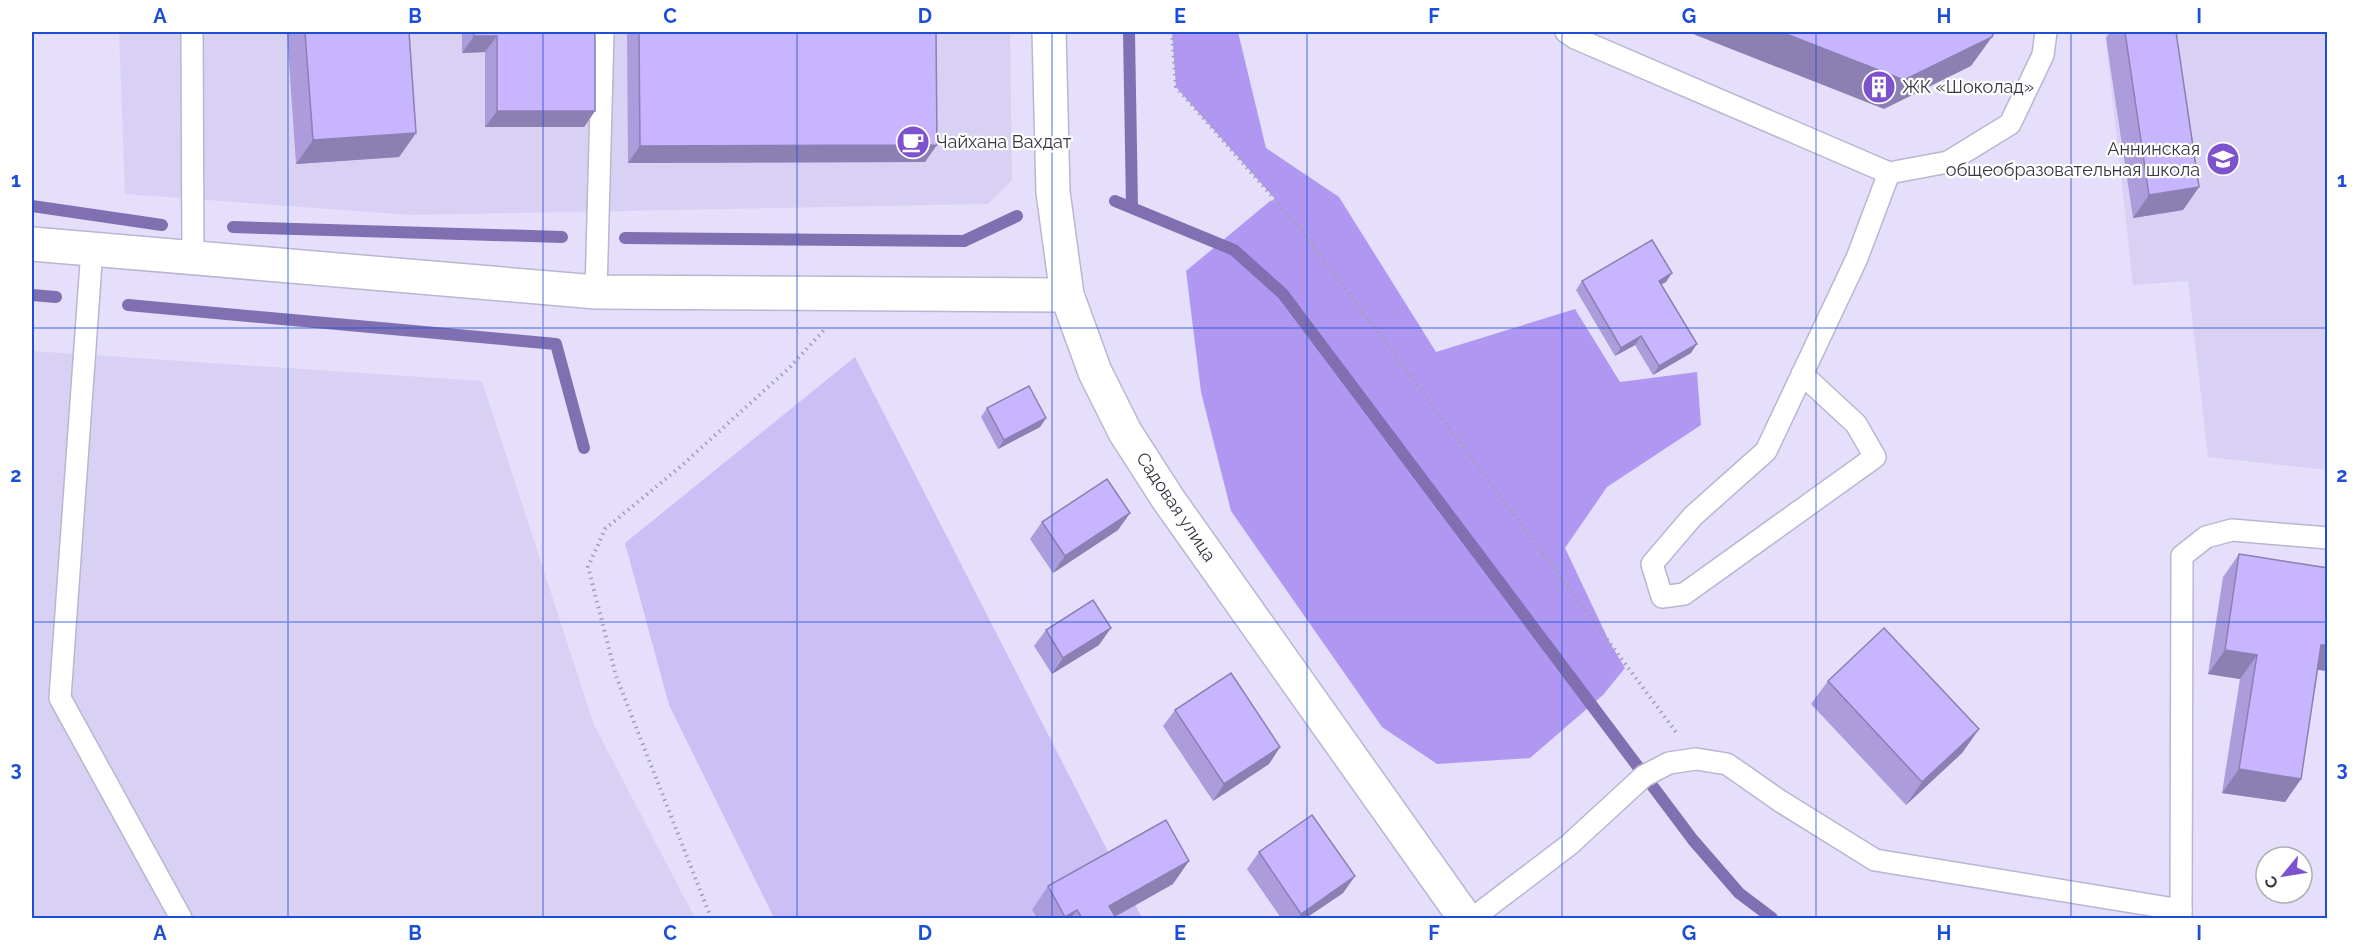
<svg xmlns="http://www.w3.org/2000/svg" width="2359" height="950" font-family="Raleway,sans-serif">
<rect width="100%" height="100%" fill="#e5dffc"/>
<g fill="#d8d1f4">
<polygon points="119,32 1010,32 1012,180 988,204 411,215 125,194"/>
<polygon points="2105,32 2327,32 2327,470 2208,457 2188,281 2133,285"/>
<polygon points="32,351 482,381 594,725 695,918 32,918"/>
</g>
<polygon fill="#ccbff5" points="855,357 1142,918 774,918 669,705 625,543"/>
<polygon fill="#b098f2" points="1172,32 1238,32 1266,148 1339,197 1436,352 1575,309 1620,382 1697,372 1701,425 1607,487 1565,548 1610,643 1625,668 1603,695 1530,758 1437,764 1382,727 1231,511 1201,392 1186,271 1270,201 1276,200 1176,87"/>
<g fill="none" stroke-linecap="round" stroke-linejoin="round">
<g stroke="#8170b1" stroke-width="12">
<polyline points="1129,32 1132,207"/>
<polyline points="1115,201 1234,250 1283,294 1693,840 1739,893 1772,918"/>
<polyline points="32,206 162,225"/>
<polyline points="233,227 562,237"/>
<polyline points="625,238 964,241 1017,216"/>
<polyline points="32,295 56,297"/>
<polyline points="128,305 556,344 584,448"/>
</g>
<g stroke="#bbb5d1" stroke-width="24">
<g id="service">
<polyline points="192,32 193,257"/>
<polyline points="1566,32 1575,38 1889,173 1948,162 2010,124 2043,55 2046,32"/>
<polyline points="92,249 60,698 181,918"/>
<polyline points="596,292 603,32"/>
<polyline points="1802,374 1856,424 1875,457 1684,594 1662,597 1652,564 1693,516 1766,451 1857,258 1889,173"/>
<polyline points="1473,918 1569,845 1644,776 1669,763 1696,759 1727,764 1780,801 1875,860 2181,910"/>
<polyline points="2181,918 2182,556 2206,537 2232,530 2328,538"/>
</g>
</g>
<g stroke="#bbb5d1" stroke-width="36">
<polyline id="minor" points="32,244 596,292 1067,295"/>
</g>
<g stroke="#bbb5d1" stroke-width="36">
<polyline id="secondary" points="1049,32 1053,192 1067,295 1095,372 1125,432 1168,499 1465,918"/>
</g>
<g stroke="#a39eb4" stroke-width="4" stroke-dasharray="1.5 4.5" stroke-linecap="butt">
<polyline points="1172,32 1176,87 1301,229 1676,732"/>
<polyline points="711,918 616,676 588,567 605,529 680,467 789,368 824,330"/>
</g>
<use href="#service" stroke="#fff" stroke-width="21"/>
<use href="#minor" stroke="#fff" stroke-width="33"/>
<use href="#secondary" stroke="#fff" stroke-width="33"/>
</g>
<g fill="#ac9cdb">
<polygon points="287,32 409,32 416,133 399,157 296,164"/>
<polygon points="462,32 595,32 595,111 584,127 485,127 485,52 462,53"/>
<polygon points="627,32 936,32 925,162 628,163"/>
<polygon points="2110,32 2176,32 2199,187 2183,210 2133,218 2106,38"/>
<polygon points="1582,281 1666,282 1661,284 1691,353 1653,375 1635,345 1615,356 1576,290"/>
<polygon points="987,408 1046,418 1040,427 998,449 981,417"/>
<polygon points="1130,513 1118,530 1053,573 1030,539 1042,522"/>
<polygon points="2239,554 2328,568 2328,671 2318,670 2301,779 2285,802 2222,793 2240,679 2208,674 2223,577"/>
<polygon points="1046,630 1099,645 1052,674 1034,646"/>
<polygon points="1828,681 1979,729 1962,753 1906,805 1811,704"/>
<polygon points="1175,710 1280,747 1269,764 1213,801 1163,726"/>
<polygon points="1259,852 1355,876 1343,893 1306,918 1281,918 1247,869"/>
<polygon points="1173,884 1115,917 1116,918 1037,918 1032,910 1048,886"/>
</g>
<g fill="#8c7fb2">
<polygon points="1688,32 1781,32 1992,37 1971,66 1884,109"/>
<polygon points="474,36 497,36 485,52 462,53"/>
<polygon points="497,111 595,111 584,127 485,127"/>
<polygon points="416,133 399,157 296,164 313,140"/>
<polygon points="937,145 925,162 628,163 640,146"/>
<polygon points="2199,187 2183,210 2133,218 2149,195"/>
<polygon points="1672,273 1666,282 1653,289 1659,281"/>
<polygon points="1641,336 1635,345 1615,356 1621,348"/>
<polygon points="1697,344 1691,353 1653,375 1659,366"/>
<polygon points="1046,418 1040,427 998,449 1004,440"/>
<polygon points="1130,513 1118,530 1053,573 1065,556"/>
<polygon points="1111,628 1099,645 1052,674 1063,658"/>
<polygon points="2321,645 2328,645 2328,671 2305,668"/>
<polygon points="2225,650 2257,655 2240,679 2208,674"/>
<polygon points="1979,729 1962,753 1906,805 1922,782"/>
<polygon points="1280,747 1269,764 1213,801 1224,784"/>
<polygon points="2239,769 2301,779 2285,802 2222,793"/>
<polygon points="1189,861 1173,884 1112,918 1109,906"/>
<polygon points="1355,876 1343,893 1306,918 1298,918 1301,914"/>
<polygon points="1077,910 1071,918 1064,918 1065,917"/>
</g>
<g fill="#c8b5ff" stroke="#8c7fb2" stroke-width="1.5">
<polygon points="305,32 409,32 416,133 313,140"/>
<polygon points="474,32 595,32 595,111 497,111 497,36 474,36"/>
<polygon points="639,32 936,32 937,145 640,146"/>
<polygon points="1781,32 1994,32 1992,37 1904,80"/>
<polygon points="2125,32 2176,32 2199,187 2149,195"/>
<polygon points="1652,240 1672,273 1659,281 1697,344 1659,366 1641,336 1621,348 1582,281"/>
<polygon points="1029,386 1046,418 1004,440 987,408"/>
<polygon points="1107,479 1130,513 1065,556 1042,522"/>
<polygon points="2239,554 2328,568 2328,645 2321,645 2301,779 2239,769 2257,655 2225,650"/>
<polygon points="1093,600 1111,628 1063,658 1046,630"/>
<polygon points="1884,628 1979,729 1922,782 1828,681"/>
<polygon points="1231,673 1280,747 1224,784 1175,710"/>
<polygon points="1312,815 1355,876 1301,914 1259,852"/>
<polygon points="1166,820 1189,861 1109,906 1116,918 1082,918 1077,910 1065,917 1048,886"/>
</g>
<path fill="none" stroke="#1d4ed8" stroke-width="1.5" stroke-opacity="0.55" d="M288 32V918M543 32V918M797 32V918M1052 32V918M1307 32V918M1562 32V918M1816 32V918M2071 32V918M32 328H2328M32 622H2328"/>
<defs>
<g id="building-disc" transform="scale(1.725)"><circle r="9.5" fill="#7c53cc" stroke="#fff"/><path d="M-4-6H4V6H1V3H-1V6H-4ZM-2.5-4.3h1.7v1.8h-1.7ZM.8-4.3h1.7v1.8H.8ZM-2.5-1h1.7V.8h-1.7ZM.8-1h1.7V.8H.8Z" fill="#fff"/></g>
<g id="cafe-disc" transform="scale(1.725)"><circle r="9.5" fill="#7c53cc" stroke="#fff"/><path d="M-5.5-4.5H6V0H3Q3 3.5 0 3.5H-2.5Q-5.5 3.5-5.5 0ZM3-3.2v2h1.7v-2ZM-6 4.5H4V6H-6Z" fill="#fff"/></g>
<g id="school-disc" transform="scale(1.725)"><circle r="9.5" fill="#7c53cc" stroke="#fff"/><path d="M0-5L7-2L0 1L-7-2ZM-4 1L0 2.5L4 1V4Q0 6-4 4Z" fill="#fff"/></g>
</defs>
<g fill-rule="evenodd">
<use href="#building-disc" x="1879" y="87"/>
<use href="#cafe-disc" x="913" y="142"/>
<use href="#school-disc" x="2223" y="159"/>
</g>
<g text-anchor="middle" stroke-width="4.5" stroke-linejoin="round" paint-order="stroke">
<g font-size="18" fill="#373540" stroke="#fff" text-anchor="start">
<text x="1902" y="93">ЖК «Шоколад»</text>
<text x="936" y="148">Чайхана Вахдат</text>
<text x="2200" y="155" text-anchor="end">Аннинская<tspan x="2200" dy="21">общеобразовательная школа</tspan></text>
</g>
<g font-size="18" fill="#373540" stroke="#fff">
<text transform="translate(1176 507) rotate(56)" y="6">Садовая улица</text>
</g>
</g>
<rect width="2359" height="950" fill="none" stroke="#ffffff" stroke-width="66"/>
<g transform="translate(2284 875) rotate(240)"><circle r="28" fill="#ffffff" stroke="#afaeb3" stroke-width="1.5"/>
<path d="M0-4.5L10 22L0 15L-10 22Z" fill="#7c53cc"/>
<text y="-9" font-size="16" font-weight="bold" text-anchor="middle" fill="#373540">С</text>
</g>
<rect x="33" y="33" width="2293" height="884" fill="none" stroke="#1d4ed8" stroke-width="2"/>
<g font-size="20" text-anchor="middle" font-weight="bold" fill="#1d4ed8">
<text x="160" y="23">A</text>
<text x="415" y="23">B</text>
<text x="670" y="23">C</text>
<text x="925" y="23">D</text>
<text x="1180" y="23">E</text>
<text x="1434" y="23">F</text>
<text x="1689" y="23">G</text>
<text x="1944" y="23">H</text>
<text x="2199" y="23">I</text>
<text x="16" y="187">1</text>
<text x="2342" y="187">1</text>
<text x="16" y="482">2</text>
<text x="2342" y="482">2</text>
<text x="16" y="776">3</text>
<text x="2342" y="776">3</text>
<text x="160" y="940">A</text>
<text x="415" y="940">B</text>
<text x="670" y="940">C</text>
<text x="925" y="940">D</text>
<text x="1180" y="940">E</text>
<text x="1434" y="940">F</text>
<text x="1689" y="940">G</text>
<text x="1944" y="940">H</text>
<text x="2199" y="940">I</text>
</g>
</svg>
